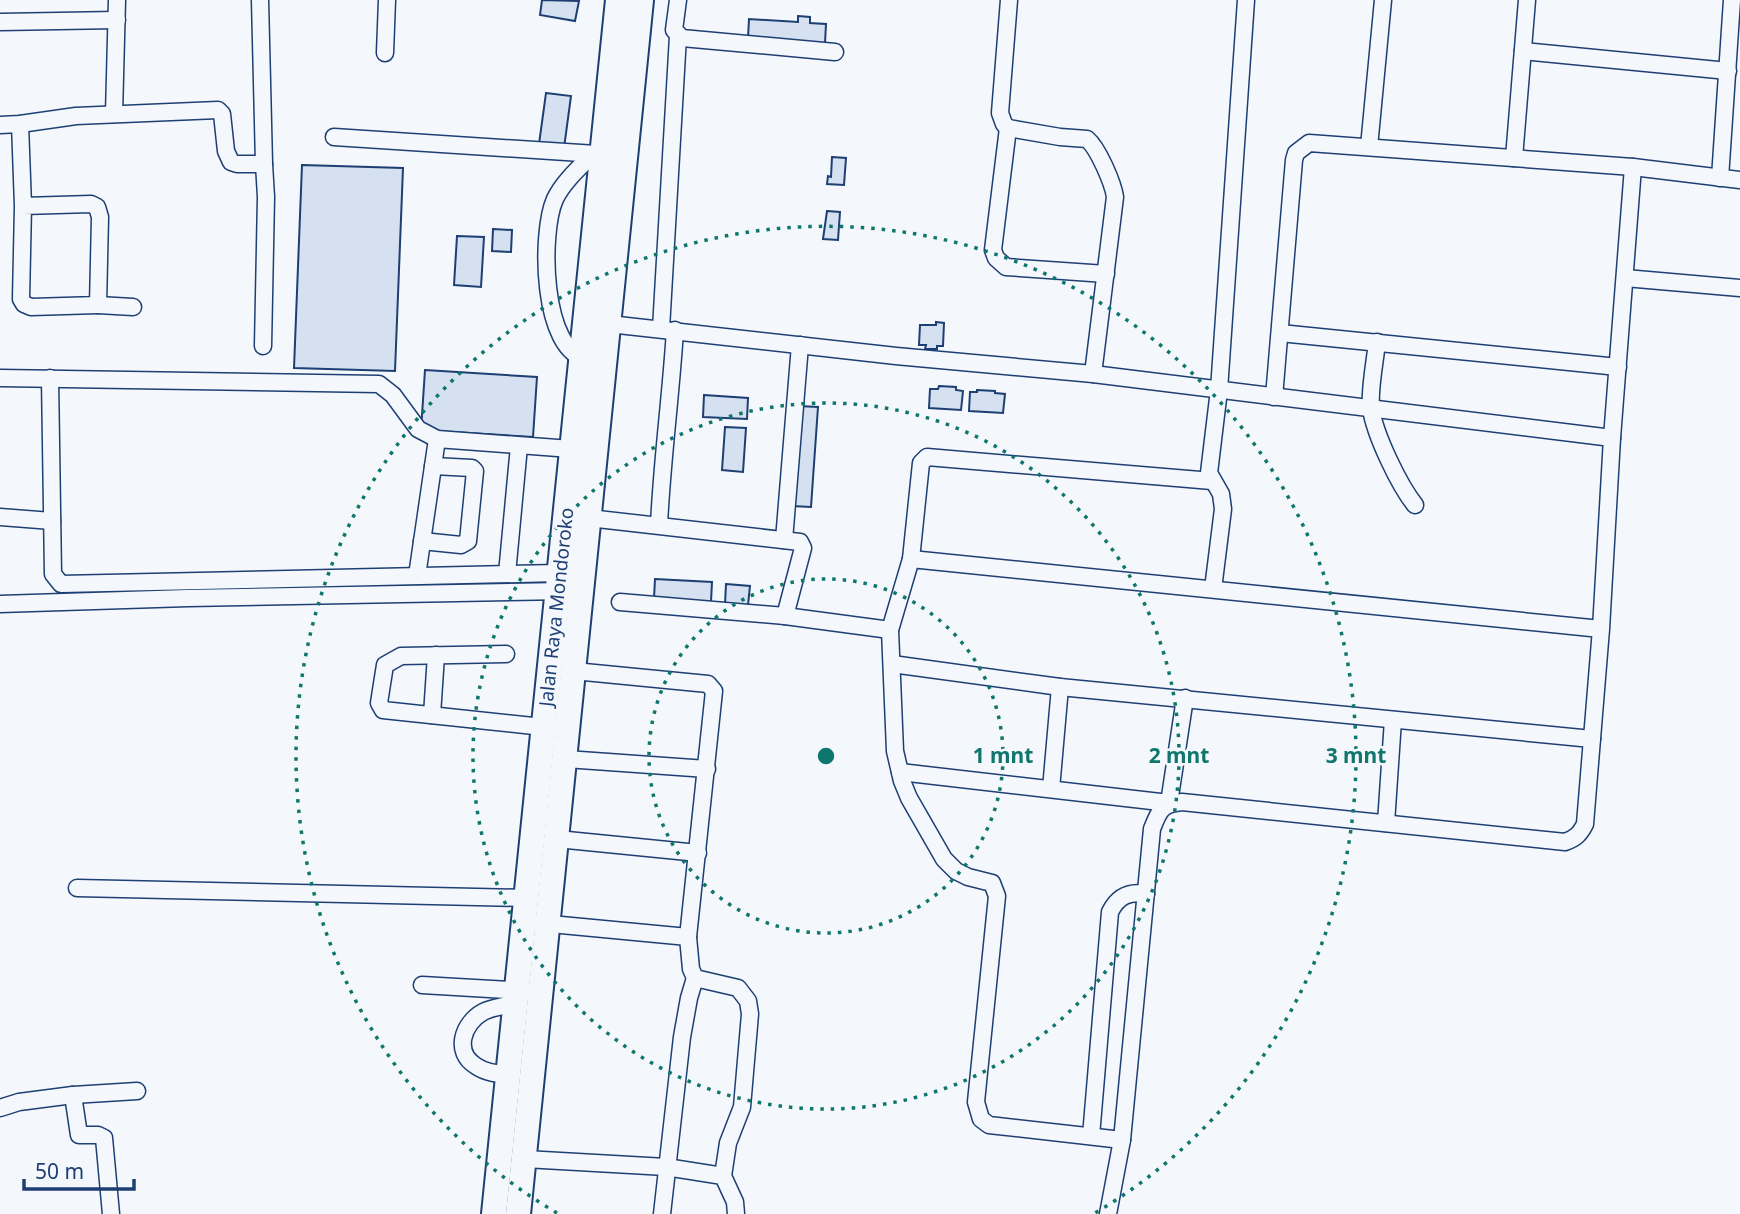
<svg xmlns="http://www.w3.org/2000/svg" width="1740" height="1214" font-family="'Noto Sans',sans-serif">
<rect width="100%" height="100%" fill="#f4f7fb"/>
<g fill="#d5e0f0" stroke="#1d3f73" stroke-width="2">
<polygon points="542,0 579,1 575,21 540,15"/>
<polygon points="798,16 810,17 810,23 826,24 825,43 748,38 749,19 798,22"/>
<polygon points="546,93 571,96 564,148 539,144"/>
<polygon points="832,157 846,158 844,185 827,184 828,176 831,177"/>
<polygon points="302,165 403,168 395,371 294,368"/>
<polygon points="827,211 840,212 838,240 823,239"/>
<polygon points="493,229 512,230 511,252 492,251"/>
<polygon points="457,236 484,237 481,287 454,285"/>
<polygon points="936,322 944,323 943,346 937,346 937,349 925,349 926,345 919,345 920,325 936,325"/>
<polygon points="425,370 537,377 533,437 421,430"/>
<polygon points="939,386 956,387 956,390 963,391 961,410 929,408 930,389 938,389"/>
<polygon points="977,390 995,391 995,393 1005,394 1003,413 969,411 970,392 977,392"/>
<polygon points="704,395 748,398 747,419 703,417"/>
<polygon points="799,406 818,407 811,507 792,506"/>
<polygon points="725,427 746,428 743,472 722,470"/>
<polygon points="655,579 712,582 711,602 654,598"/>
<polygon points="726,584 750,586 748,605 725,604"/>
</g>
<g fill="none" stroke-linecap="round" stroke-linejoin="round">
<g stroke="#1d3f73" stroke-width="19">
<g id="minor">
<polyline points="678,0 674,30 682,38 835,52"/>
<path d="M1009 0 1000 113 1004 124 1008 128 1060 137 1087 139C1098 148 1113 183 1115 197L1093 374"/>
<polyline points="0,22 117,20"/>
<polyline points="1523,51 1728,71"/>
<polyline points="385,53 387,0"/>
<polyline points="114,114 117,0"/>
<polyline points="20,124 23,206 21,299 24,304 31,307 98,305 100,217 97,207 91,204 23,206"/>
<polyline points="0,125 20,124 76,116 218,110 222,114 226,151 231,162 237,164 264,164 260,0"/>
<polyline points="1008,128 993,250 996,258 1006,267 1106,274"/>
<polyline points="334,137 612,155"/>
<polyline points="1369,147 1383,0"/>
<polyline points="1514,158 1527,0"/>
<polyline points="1720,178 1732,0"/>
<polyline points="1625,278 1740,288"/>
<polyline points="98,305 133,307"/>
<polyline points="600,323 896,356 1093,374 1612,438"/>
<polyline points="661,329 678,36"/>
<polyline points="1280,333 1618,367"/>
<path d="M1377 342C1375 362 1369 390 1371 409 1375 435 1399 485 1415 505"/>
<polyline points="263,346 266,197 264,164"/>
<path d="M588 359C541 353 540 232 555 199 563 182 580 167 593 154"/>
<polyline points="0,378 379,384 393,395 418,429 437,439 571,449"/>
<polyline points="50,378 53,574 61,584 559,573"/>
<polyline points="1274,397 1294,160 1296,153 1309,143 1633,167 1740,180"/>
<polyline points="0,517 52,521"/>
<polyline points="580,517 800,542 803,548 785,616"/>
<path d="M659 525C662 460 671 395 675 330"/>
<polyline points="784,540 800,345"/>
<polyline points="422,541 461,545 468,541 475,471 472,468 433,466"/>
<polyline points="911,559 921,463 927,457 1212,481"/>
<polyline points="507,574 519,446"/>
<polyline points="417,576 437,439"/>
<polyline points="1213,589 1223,509 1221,494 1209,473 1219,390 1246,0"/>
<polyline points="620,602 785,616 890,630"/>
<polyline points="0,604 188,598 565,591"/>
<path d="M1601 629 911 559 890 630 895 751 902 781 909 798 944 859 956 871 968 877 992 883 997 896 976 1102 981 1119 989 1125 1122 1140 1152 829C1159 811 1161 804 1182 802L1565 842C1576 838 1580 834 1585 824L1601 629 1612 438 1633 167"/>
<polyline points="506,654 401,656 385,665 379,703 383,710 552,728"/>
<polyline points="892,664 1060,687 1592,739"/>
<polyline points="432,715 436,655"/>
<polyline points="566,759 707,769"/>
<polyline points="900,772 1169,803 1185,698"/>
<polyline points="1051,789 1060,687"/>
<polyline points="1386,823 1393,720"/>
<polyline points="557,839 698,853"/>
<polyline points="77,888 526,898"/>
<polyline points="540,923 688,937 714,691 708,684 574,671"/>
<polyline points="688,937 691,969 695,978 738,988 748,1001 750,1014 742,1107 728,1143 723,1176"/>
<polyline points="422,985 525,991"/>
<path d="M509 1074C497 1074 486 1073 476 1066 453 1052 463 1023 483 1012 492 1007 506 1006 516 1003"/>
<polyline points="73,1095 79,1135 98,1135 104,1138 111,1214"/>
<polyline points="0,1108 19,1102 73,1095 137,1091"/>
<path d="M1091 1136 1110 912C1118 896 1129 891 1146 894"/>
<polyline points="525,1159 666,1167 723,1176 735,1202 736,1214"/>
<polyline points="662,1214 682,1037 689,998 695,978"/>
<polyline points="1108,1214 1122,1140"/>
</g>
</g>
<g stroke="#1d3f73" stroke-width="28">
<g id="highway">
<polyline points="494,1214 618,0"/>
<polyline points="518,1214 641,0"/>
</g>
</g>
<use href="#minor" stroke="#f4f7fb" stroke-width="16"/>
<use href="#highway" stroke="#f4f7fb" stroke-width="24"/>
</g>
<g fill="none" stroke="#0f766e" stroke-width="3.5" stroke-dasharray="3.5 7">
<circle cx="826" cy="756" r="177"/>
<circle cx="826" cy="756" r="353"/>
<path d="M557 1213A530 530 0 1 1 1095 1213"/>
</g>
<g text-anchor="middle" stroke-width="5" stroke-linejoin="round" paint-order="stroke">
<g font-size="19" fill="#1d3f73" stroke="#f4f7fb">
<text transform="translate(556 607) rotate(-84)" y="7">Jalan Raya Mondoroko</text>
</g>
</g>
<circle cx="826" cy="756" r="10" fill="#0f766e" stroke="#f4f7fb" stroke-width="3.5"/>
<g font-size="21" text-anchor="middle" font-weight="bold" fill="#0f766e" stroke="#f4f7fb" stroke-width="5" stroke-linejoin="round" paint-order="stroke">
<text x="1003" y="763">1 mnt</text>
<text x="1179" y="763">2 mnt</text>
<text x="1356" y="763">3 mnt</text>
</g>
<path d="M24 1179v10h110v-10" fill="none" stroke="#1d3f73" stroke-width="3.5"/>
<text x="35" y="1179" font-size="21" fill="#1d3f73" stroke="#f4f7fb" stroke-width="5" paint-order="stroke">50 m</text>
</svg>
